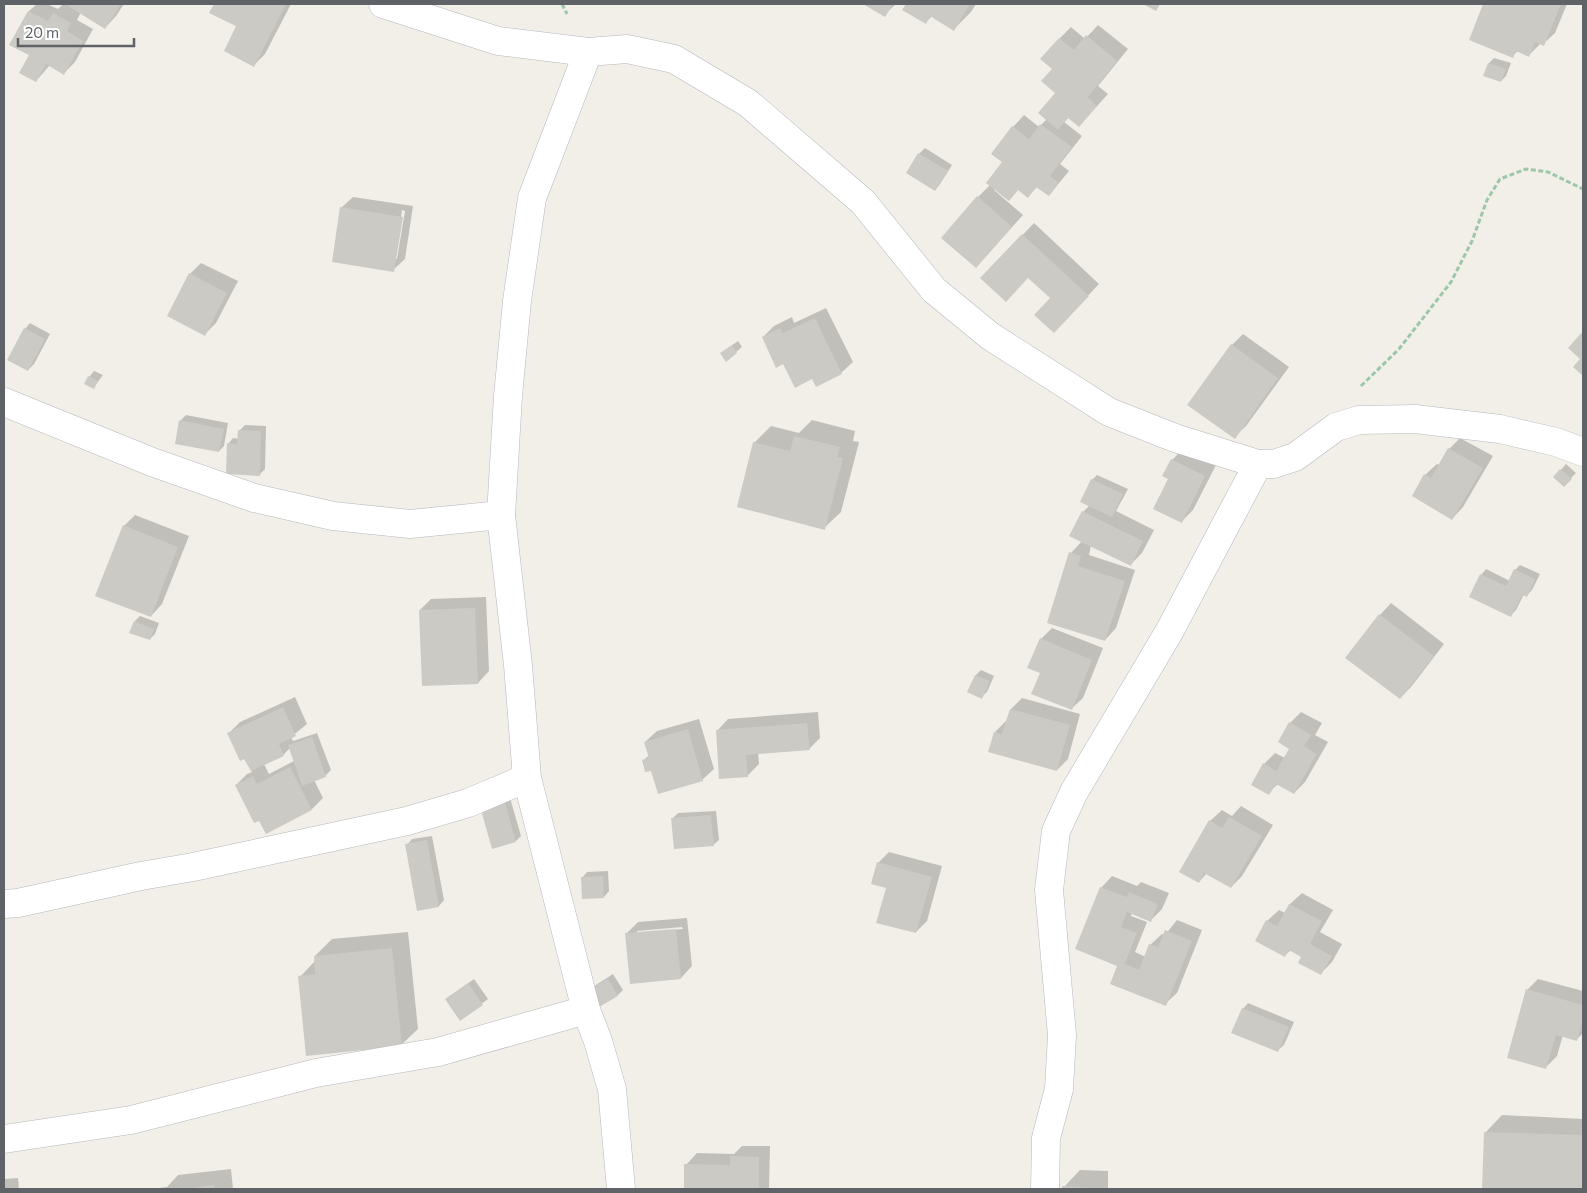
<svg xmlns="http://www.w3.org/2000/svg" width="1587" height="1193" font-family="Commissioner,sans-serif">
<rect width="100%" height="100%" fill="#f1efe8"/>
<g fill="#0003" fill-rule="evenodd">
<polygon points="37,4 47,4 58,9 63,4 124,4 116,16 105,28 81,12 77,20 93,29 75,62 64,73 50,65 36,81 30,55 11,44 29,11"/>
<polygon points="215,4 291,4 265,54 254,65 237,26 211,13"/>
<polygon points="866,4 896,4 884,15"/>
<polygon points="907,4 976,4 971,12 954,29 932,16 926,22 904,10"/>
<polygon points="1485,4 1567,4 1555,33 1543,44 1541,43 1529,55 1518,51 1512,56 1470,39"/>
<polygon points="1098,25 1128,49 1098,86 1108,94 1079,126 1069,117 1064,122 1082,136 1060,164 1069,171 1049,195 1037,187 1028,196 1019,189 1009,199 995,188 994,190 1023,215 987,255 978,197 990,185 1004,161 993,154 1013,127 1024,115 1039,127 1047,119 1057,93 1054,69 1059,39 1071,27 1085,39"/>
<polygon points="1494,58 1511,63 1506,76 1501,81 1485,76 1489,63"/>
<polygon points="925,148 952,165 940,184 935,190 907,173 919,154"/>
<path d="M353 197 413 206 405 259 393 270 341 208ZM402 210 405 211 397 259H395Z"/>
<polygon points="1034,223 1099,284 1065,320 1052,298 1029,277 982,278"/>
<polygon points="201,263 238,281 216,323 205,334 190,274"/>
<polygon points="826,308 853,362 841,373 784,363 763,337 774,326 792,317 794,323"/>
<polygon points="30,323 50,334 34,364 28,370 25,329"/>
<polygon points="1243,334 1289,367 1246,426 1234,437 1232,345"/>
<polygon points="738,341 742,347 736,352 721,353"/>
<polygon points="94,371 103,375 94,387 89,377"/>
<polygon points="186,415 228,423 224,446 219,451 176,443 181,420"/>
<polygon points="812,420 855,431 853,441 859,442 841,512 824,528 754,443 771,426 799,433"/>
<polygon points="245,425 266,426 265,469 260,474 228,444 233,438 239,439 239,431"/>
<polygon points="1460,438 1493,456 1463,507 1452,519 1425,475 1437,464 1440,465 1449,449"/>
<polygon points="1183,449 1216,465 1193,510 1182,521 1170,479 1172,460"/>
<polygon points="1566,464 1576,473 1564,485 1555,477"/>
<polygon points="1097,475 1128,489 1116,511 1154,530 1142,553 1131,564 1091,545 1089,555 1135,570 1116,628 1105,640 1071,553 1082,541 1083,512 1090,505 1092,480"/>
<polygon points="135,515 189,536 162,604 151,616 124,526"/>
<polygon points="1520,565 1540,574 1532,590 1526,596 1524,594 1516,610 1511,615 1481,575 1486,569 1510,581 1515,570"/>
<polygon points="486,597 489,671 478,683 420,610 431,599"/>
<polygon points="1391,603 1444,644 1411,687 1400,698 1380,615"/>
<polygon points="140,616 159,623 155,634 150,639 135,621"/>
<polygon points="1052,628 1103,648 1083,698 1071,709 1041,672 1041,639"/>
<polygon points="981,670 994,676 987,692 981,697 968,692 976,675"/>
<path d="M295 697 307 724 291 737 293 741 317 733 331 770 325 776 314 780 323 798 312 809 236 785 247 774 252 772 245 757 229 733 240 722ZM290 748 294 761 269 774 264 764 283 755Z"/>
<polygon points="1022,698 1080,714 1068,759 1057,770 995,732 1006,721 1011,709"/>
<polygon points="818,712 820,738 809,749 758,753 759,764 747,776 717,731 728,719"/>
<polygon points="1301,712 1322,723 1315,735 1328,742 1305,782 1294,793 1278,784 1268,793 1264,764 1275,753 1285,758 1290,748 1290,723"/>
<polygon points="699,719 714,769 702,780 643,761 649,755 645,742 657,731"/>
<polygon points="510,798 521,836 516,841 483,810"/>
<polygon points="1241,806 1273,825 1242,876 1231,887 1207,873 1199,882 1210,821 1222,810 1232,816"/>
<polygon points="716,811 719,840 713,845 672,819 678,813"/>
<polygon points="432,836 444,900 439,906 418,910 407,845 412,839"/>
<polygon points="889,852 942,866 927,921 916,932 887,887 878,863"/>
<polygon points="608,871 609,891 604,897 582,878 587,872"/>
<polygon points="1112,876 1137,886 1141,882 1169,893 1162,909 1150,921 1132,913 1131,916 1147,922 1135,952 1146,957 1150,945 1162,934 1165,935 1177,920 1202,930 1177,993 1165,1004 1119,965 1101,888"/>
<polygon points="1302,893 1333,910 1320,932 1342,944 1332,962 1321,973 1303,957 1291,950 1285,955 1267,921 1279,910 1285,913 1290,904"/>
<path d="M687 918 692 966 681 978 626 934 638 922ZM682 927 683 929 637 933V931Z"/>
<polygon points="408,932 418,1029 401,1045 300,977 315,961 315,956 332,939"/>
<polygon points="613,974 623,990 618,995 600,1006 591,990 596,985"/>
<polygon points="474,979 488,999 461,1019 447,999"/>
<polygon points="1538,979 1583,991 1583,1033 1577,1039 1563,1035 1557,1056 1545,1068 1527,990"/>
<polygon points="1248,1003 1294,1022 1284,1045 1278,1050 1243,1009"/>
<polygon points="1502,1115 1583,1119 1583,1189 1484,1189 1486,1132"/>
<polygon points="742,1146 770,1146 769,1189 685,1189 686,1165 697,1153 734,1154"/>
<polygon points="231,1169 233,1189 152,1189 167,1187 178,1175"/>
<polygon points="1080,1170 1108,1171 1108,1189 1063,1189 1064,1187"/>
<polygon points="18,1178 19,1189 4,1189 4,1179"/>
</g>
<g fill="#cccac5">
<polygon points="65,4 121,4 105,29"/>
<polygon points="214,4 286,4 254,67 224,51 236,26 209,13"/>
<polygon points="863,4 893,4 885,17"/>
<polygon points="906,4 970,4 954,31 930,16 926,24 902,10"/>
<polygon points="1143,4 1160,4 1156,11"/>
<polygon points="1483,4 1561,4 1544,46 1535,42 1529,57 1516,51 1513,58 1469,40"/>
<polygon points="28,11 48,21 53,13 71,23 67,31 83,41 64,75 46,64 36,82 19,73 29,55 9,45"/>
<polygon points="1086,35 1117,61 1088,97 1097,106 1079,127 1068,118 1058,130 1038,113 1055,93 1041,81 1052,69 1040,59 1059,38 1074,50"/>
<polygon points="1488,63 1506,69 1501,82 1483,76"/>
<polygon points="1040,124 1072,147 1050,176 1059,183 1049,196 1036,187 1028,198 1018,190 1009,201 986,183 1002,162 991,154 1012,126 1029,139"/>
<polygon points="918,153 948,171 935,191 906,173"/>
<polygon points="977,196 1012,227 976,268 941,238"/>
<polygon points="340,207 403,217 394,272 332,262"/>
<polygon points="1022,234 1089,296 1054,333 1034,315 1050,298 1028,278 1006,302 980,278"/>
<polygon points="189,273 227,293 205,336 167,316"/>
<polygon points="815,318 842,374 816,387 812,379 795,388 783,364 776,368 762,337 780,328 783,333"/>
<polygon points="24,328 45,339 28,371 7,360"/>
<polygon points="1583,331 1583,376 1573,367 1580,359 1568,348"/>
<polygon points="1231,344 1278,378 1235,439 1187,405"/>
<polygon points="732,345 737,353 726,362 720,353"/>
<polygon points="88,376 98,381 94,389 84,384"/>
<polygon points="179,420 224,429 219,452 175,444"/>
<polygon points="238,430 261,431 260,476 226,474 227,443 237,444"/>
<polygon points="794,436 840,447 837,457 843,458 825,530 737,507 753,442 790,451"/>
<polygon points="1448,448 1483,468 1452,520 1412,496 1424,474 1431,478"/>
<polygon points="1171,459 1205,476 1182,523 1153,509 1168,479 1162,476"/>
<polygon points="1560,469 1572,479 1564,487 1553,477"/>
<polygon points="1091,479 1123,494 1112,517 1080,502"/>
<polygon points="1082,511 1143,541 1131,566 1069,536"/>
<polygon points="123,525 178,547 151,617 95,596"/>
<polygon points="1069,552 1081,556 1078,566 1125,581 1105,641 1047,623"/>
<polygon points="1514,569 1535,579 1527,597 1522,595 1511,617 1469,597 1480,574 1506,586"/>
<polygon points="475,608 478,684 422,686 419,610"/>
<polygon points="1379,614 1434,656 1400,699 1345,658"/>
<polygon points="134,621 154,629 150,640 129,633"/>
<polygon points="1040,638 1092,660 1072,710 1031,694 1040,673 1027,668"/>
<polygon points="975,675 990,681 982,699 967,692"/>
<polygon points="283,707 296,736 279,744 284,756 251,771 244,759 240,761 227,733"/>
<polygon points="1010,709 1070,725 1057,771 988,752 994,732 1002,734"/>
<polygon points="1289,722 1311,735 1304,746 1317,754 1294,794 1276,784 1269,795 1251,785 1263,763 1276,771 1289,749 1278,742"/>
<polygon points="807,723 810,750 746,755 748,777 719,779 716,730"/>
<polygon points="688,729 703,781 658,794 651,771 645,772 642,760 649,758 644,742"/>
<polygon points="312,737 326,777 302,786 288,745"/>
<polygon points="290,767 312,810 266,834 259,821 254,823 235,785 253,776 257,784"/>
<polygon points="505,803 516,842 492,849 481,810"/>
<polygon points="711,815 714,846 674,849 671,818"/>
<polygon points="1229,817 1262,836 1231,888 1204,873 1199,883 1179,872 1209,820 1222,828"/>
<polygon points="427,840 439,907 417,911 405,844"/>
<polygon points="877,862 932,877 916,933 876,923 886,888 871,884"/>
<polygon points="603,876 604,898 582,899 581,877"/>
<polygon points="1100,887 1127,897 1129,892 1158,904 1151,922 1127,912 1121,927 1137,933 1125,964 1139,970 1149,944 1158,947 1165,930 1192,941 1166,1006 1110,984 1117,966 1075,949"/>
<polygon points="1289,904 1322,921 1310,944 1332,956 1321,975 1298,963 1301,957 1289,950 1285,957 1255,941 1266,920 1277,926"/>
<polygon points="676,929 681,979 630,984 625,933"/>
<polygon points="392,948 402,1046 306,1056 298,976 315,974 314,956"/>
<polygon points="608,979 618,996 599,1007 589,990"/>
<polygon points="468,983 483,1005 460,1021 445,999"/>
<polygon points="1526,989 1583,1005 1583,1019 1577,1041 1556,1035 1546,1069 1507,1058"/>
<polygon points="1242,1008 1289,1027 1278,1052 1231,1033"/>
<polygon points="1484,1132 1583,1135 1583,1189 1482,1189"/>
<polygon points="730,1156 759,1157 759,1189 684,1189 684,1164 730,1165"/>
<polygon points="214,1185 215,1189 191,1189 191,1188"/>
<polygon points="1062,1186 1092,1188 1092,1189 1062,1189"/>
</g>
<g fill="none" stroke-linecap="round" stroke-linejoin="round">
<g stroke="#b5b8bc" stroke-width="29">
<g id="street">
<polyline points="383,4 498,41 588,52 627,49 674,59 748,103 863,202 934,290 990,336 1109,412 1175,438 1258,464 1274,464 1295,457 1336,427 1359,420 1415,419 1500,429 1556,442 1583,452"/>
<polyline points="588,52 532,198 517,301 508,396 501,515 518,665 527,778 586,1010 598,1041 612,1089 621,1189"/>
<polyline points="4,402 152,462 254,498 333,516 410,524 501,515"/>
<polyline points="4,904 18,903 141,876 193,867 407,821 468,803 527,778"/>
<polyline points="4,1139 131,1120 316,1073 438,1052 586,1010"/>
<polyline points="1045,1189 1046,1138 1059,1089 1062,1035 1049,890 1056,831 1074,792 1169,632 1258,464"/>
</g>
</g>
<g stroke="#9cc7a9" stroke-width="3" stroke-dasharray="5 2.5" stroke-linecap="butt">
<polyline points="562,4 567,14"/>
<polyline points="1361,386 1399,349 1451,282 1472,241 1487,200 1500,179 1526,169 1548,172 1583,189"/>
</g>
<use href="#street" stroke="#fff" stroke-width="28"/>
</g>
<rect width="1587" height="1193" fill="none" stroke="#5f6368" stroke-width="10"/>
<path d="M18 38v8h116v-8" fill="none" stroke="#5f6368" stroke-width="2.5"/>
<text x="25" y="38" font-size="15" fill="#5f6368" stroke="#ffffff" stroke-width="4" paint-order="stroke">20 m</text>
</svg>
